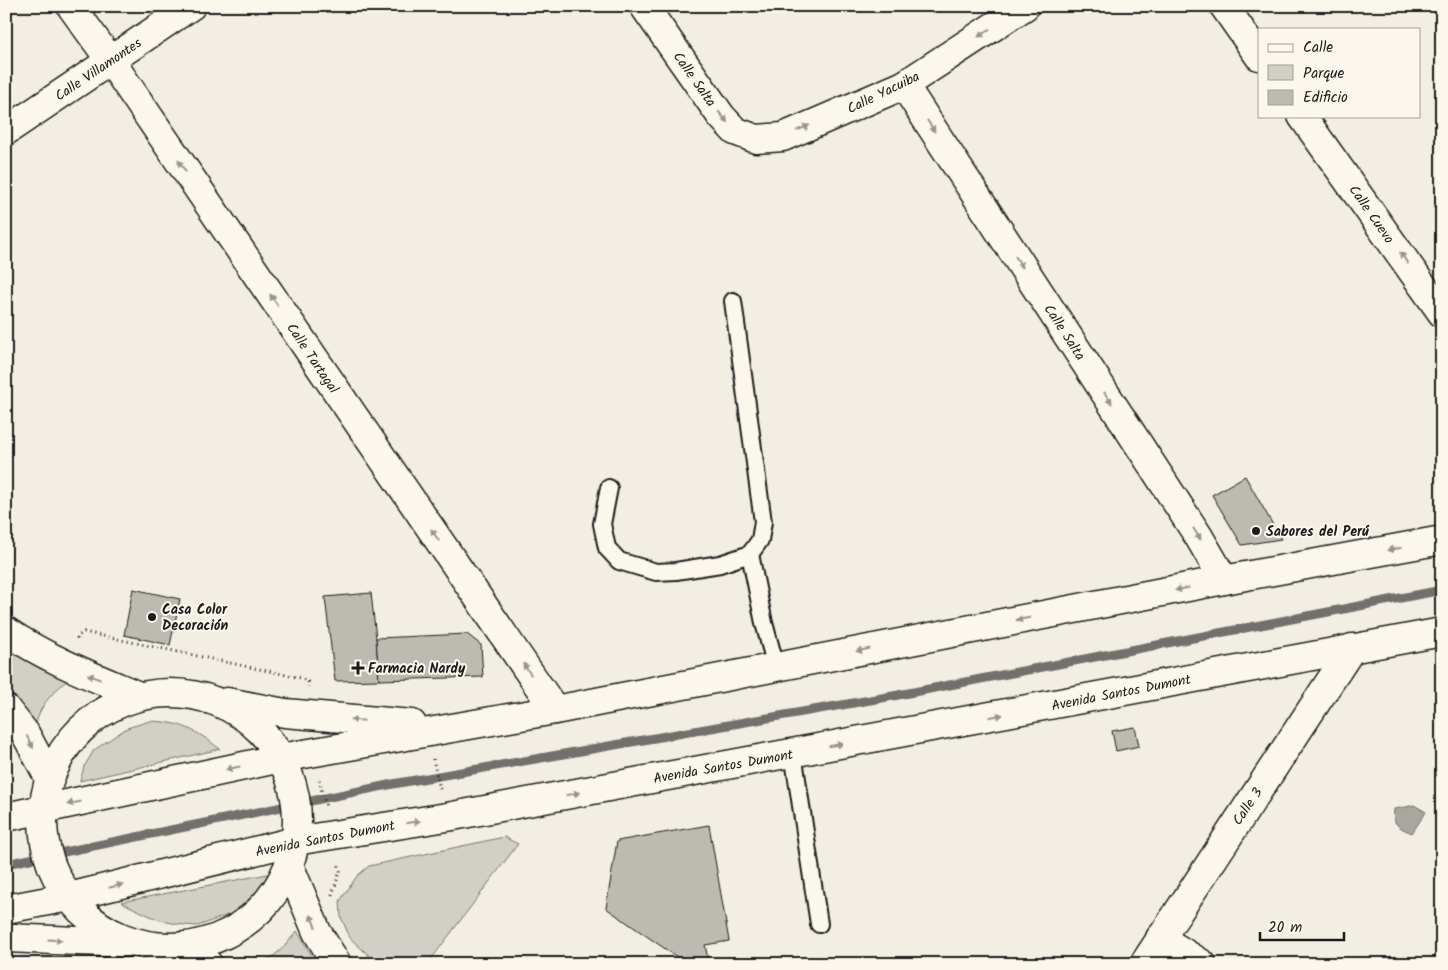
<svg xmlns="http://www.w3.org/2000/svg" width="1448" height="970" font-family="Kalam,sans-serif">
<rect width="100%" height="100%" fill="#f2eee4"/>
<filter id="ink" filterUnits="userSpaceOnUse"><feTurbulence type="fractalNoise" baseFrequency=".02" numOctaves="2"/><feDisplacementMap in="SourceGraphic" scale="10" xChannelSelector="R" yChannelSelector="G"/><feConvolveMatrix kernelMatrix="1 2 1 2 8 2 1 2 1" color-interpolation-filters="sRGB"/></filter>
<g filter="url(#ink)">
<g fill="#d2cfc6" stroke="#777671">
<path d="M6 647 69 679C54 691 39 705 36 725L6 689Z"/>
<path d="M150 721C181 722 196 730 220 749L80 781 84 767 94 750 127 728Z"/>
<polygon points="504,837 518,844 432,958 432,964 378,964 350,938 341,917 340,901 357,876 369,866"/>
<polygon points="273,873 261,892 230,914 198,926 184,925 167,922 152,917 121,902"/>
<path d="M297 931 317 964H257C278 956 283 948 297 931Z"/>
</g>
<path fill="#a9a6a0" stroke="#716f6b" d="M1414 805 1426 812 1412 833C1398 827 1392 825 1394 809L1406 807Z"/>
<g fill="none" stroke-linecap="round" stroke-linejoin="round">
<polyline stroke="#716f6b" stroke-width="9" points="6,864 393,784 893,696 1442,590"/>
</g>
<g fill="#bdbab1" stroke="#1c1c1c">
<polygon points="1245,476 1281,539 1242,545 1212,495"/>
<polygon points="133,589 180,599 170,645 124,635"/>
<polygon points="371,593 376,638 379,680 335,681 325,597"/>
<polygon points="467,634 481,645 483,677 379,680 376,638"/>
<polygon points="1135,727 1139,746 1116,751 1112,731"/>
<polygon points="709,825 729,941 705,945 709,964 687,964 606,908 617,841"/>
</g>
<g fill="none" stroke-linecap="round" stroke-linejoin="round">
<g stroke="#1c1c1c" stroke-width="20">
<g id="service">
<polyline points="733,301 763,522 760,540 750,554"/>
<polyline points="609,488 602,524 607,548 619,561 656,572 676,571 720,564 750,554 764,623 776,667"/>
<polyline points="793,753 819,924"/>
</g>
</g>
<g stroke="#1c1c1c" stroke-width="31">
<g id="minor">
<polyline points="71,6 110,60 555,710"/>
<polyline points="644,6 721,116 735,131 756,139 783,137 904,85 1025,6"/>
<polyline points="1224,6 1259,56"/>
<polyline points="904,85 1199,537 1224,580"/>
<polyline points="1302,116 1442,313"/>
<polyline points="6,131 191,6"/>
<polyline points="1160,938 1202,964"/>
<polyline points="1144,964 1352,648"/>
</g>
</g>
<g stroke="#1c1c1c" stroke-width="31">
<g id="tertiary">
<polyline points="289,865 317,932 337,964"/>
<polyline points="169,948 208,964"/>
</g>
</g>
<g stroke="#1c1c1c" stroke-width="31">
<g id="secondary">
<path d="M6 631C47 659 94 677 139 696"/>
<circle cx="170" cy="820" r="127"/>
<polyline points="227,702 285,713 412,724"/>
<polyline points="6,709 25,733 49,778"/>
<polyline points="6,817 281,758 555,710 1224,580 1442,540"/>
<polyline points="6,909 69,897 295,841 447,817 1442,632"/>
<polyline points="6,938 125,943"/>
</g>
</g>
<g stroke="#1c1c1c" stroke-width="3" stroke-dasharray="1 4" stroke-linecap="butt">
<polyline points="77,639 78,636 84,632 301,678 308,682 308,687"/>
<polyline points="433,759 440,789"/>
<polyline points="319,780 326,807"/>
<polyline points="6,862 11,881"/>
<polyline points="332,895 340,871 338,863"/>
</g>
<use href="#service" stroke="#fbf7ec" stroke-width="16"/>
<use href="#minor" stroke="#fbf7ec" stroke-width="28"/>
<use href="#tertiary" stroke="#fbf7ec" stroke-width="28"/>
<use href="#secondary" stroke="#fbf7ec" stroke-width="28"/>
</g>
<defs><path id="oneway-solid" d="M-6-.8H1V-3.2L6.5 0L1 3.2V.8H-6Z" transform="scale(1.25)"/></defs>
<g fill="#97948e">
<use href="#oneway-solid" transform="translate(984 33) rotate(147)"/>
<use href="#oneway-solid" transform="translate(723 117) rotate(50)"/>
<use href="#oneway-solid" transform="translate(931 126) rotate(57)"/>
<use href="#oneway-solid" transform="translate(803 128) rotate(-23)"/>
<use href="#oneway-solid" transform="translate(182 166) rotate(-124)"/>
<use href="#oneway-solid" transform="translate(1404 258) rotate(-125)"/>
<use href="#oneway-solid" transform="translate(1019 262) rotate(57)"/>
<use href="#oneway-solid" transform="translate(274 300) rotate(-124)"/>
<use href="#oneway-solid" transform="translate(1108 398) rotate(57)"/>
<use href="#oneway-solid" transform="translate(1197 534) rotate(57)"/>
<use href="#oneway-solid" transform="translate(435 535) rotate(-124)"/>
<use href="#oneway-solid" transform="translate(1394 549) rotate(170)"/>
<use href="#oneway-solid" transform="translate(1182 589) rotate(169)"/>
<use href="#oneway-solid" transform="translate(1023 619) rotate(169)"/>
<use href="#oneway-solid" transform="translate(863 650) rotate(169)"/>
<use href="#oneway-solid" transform="translate(527 669) rotate(-124)"/>
<use href="#oneway-solid" transform="translate(94 677) rotate(-157)"/>
<use href="#oneway-solid" transform="translate(996 716) rotate(-10)"/>
<use href="#oneway-solid" transform="translate(357 720) rotate(-175)"/>
<use href="#oneway-solid" transform="translate(30 742) rotate(62)"/>
<use href="#oneway-solid" transform="translate(836 745) rotate(-10)"/>
<use href="#oneway-solid" transform="translate(233 768) rotate(168)"/>
<use href="#oneway-solid" transform="translate(573 794) rotate(-10)"/>
<use href="#oneway-solid" transform="translate(74 803) rotate(168)"/>
<use href="#oneway-solid" transform="translate(413 822) rotate(-9)"/>
<use href="#oneway-solid" transform="translate(116 886) rotate(-14)"/>
<use href="#oneway-solid" transform="translate(313 921) rotate(-112)"/>
<use href="#oneway-solid" transform="translate(55 940) rotate(3)"/>
</g>
</g>
<g fill="#1c1c1c" stroke="#fbf7ec" stroke-width="2">
<circle cx="1256" cy="531" r="5"/>
<circle cx="152" cy="617" r="5"/>
<path d="M355.5 660.5h5v5h5v5h-5v5h-5v-5h-5v-5h5z"/>
</g>
<g text-anchor="middle" stroke-width="4" stroke-linejoin="round" paint-order="stroke">
<g font-size="14" fill="#1c1c1c" stroke="#fbf7ec">
<text transform="translate(98 69) rotate(-34)" y="5">Calle Villamontes</text>
<text transform="translate(695 79) rotate(55)" y="5">Calle Salta</text>
<text transform="translate(883 92) rotate(-26)" y="5">Calle Yacuiba</text>
<text transform="translate(1372 214) rotate(55)" y="5">Calle Cuevo</text>
<text transform="translate(1065 332) rotate(57)" y="5">Calle Salta</text>
<text transform="translate(313 358) rotate(56)" y="5">Calle Tartagal</text>
<text transform="translate(1121 692) rotate(-11)" y="5">Avenida Santos Dumont</text>
<text transform="translate(723 766) rotate(-10)" y="5">Avenida Santos Dumont</text>
<text transform="translate(1247 806) rotate(-56)" y="5">Calle 3</text>
<text transform="translate(325 838) rotate(-11)" y="5">Avenida Santos Dumont</text>
</g>
<g font-size="14" font-weight="bold" fill="#1c1c1c" stroke="#fbf7ec" text-anchor="start">
<text x="1266" y="536">Sabores del Perú</text>
<text x="162" y="614">Casa Color<tspan x="162" dy="16">Decoración</tspan></text>
<text x="368" y="673">Farmacia Nardy</text>
</g>
</g>
<rect width="1448" height="970" fill="none" stroke="#fbf7ec" stroke-width="25"/>
<rect x="12" y="12" width="1423" height="945" fill="none" stroke="#1c1c1c" stroke-width="2" filter="url(#ink)"/>
<rect x="1258" y="28" width="162" height="90" fill="#fbf7ec" stroke="#a29f99"/>
<rect x="1268" y="44" width="25" height="8" fill="#fbf7ec" stroke="#a29f99"/>
<text x="1303" y="52" font-size="15" fill="#1c1c1c">Calle</text>
<rect x="1268" y="65" width="25" height="15" fill="#d2cfc6" stroke="#a29f99"/>
<text x="1303" y="78" font-size="15" fill="#1c1c1c">Parque</text>
<rect x="1268" y="90" width="25" height="15" fill="#bdbab1" stroke="#a29f99"/>
<text x="1303" y="102" font-size="15" fill="#1c1c1c">Edificio</text>
<path d="M1260 932v8h84v-8" fill="none" stroke="#1c1c1c" stroke-width="2.5"/>
<text x="1268" y="932" font-size="15" fill="#1c1c1c" stroke="#fbf7ec" stroke-width="4" paint-order="stroke">20 m</text>
</svg>
